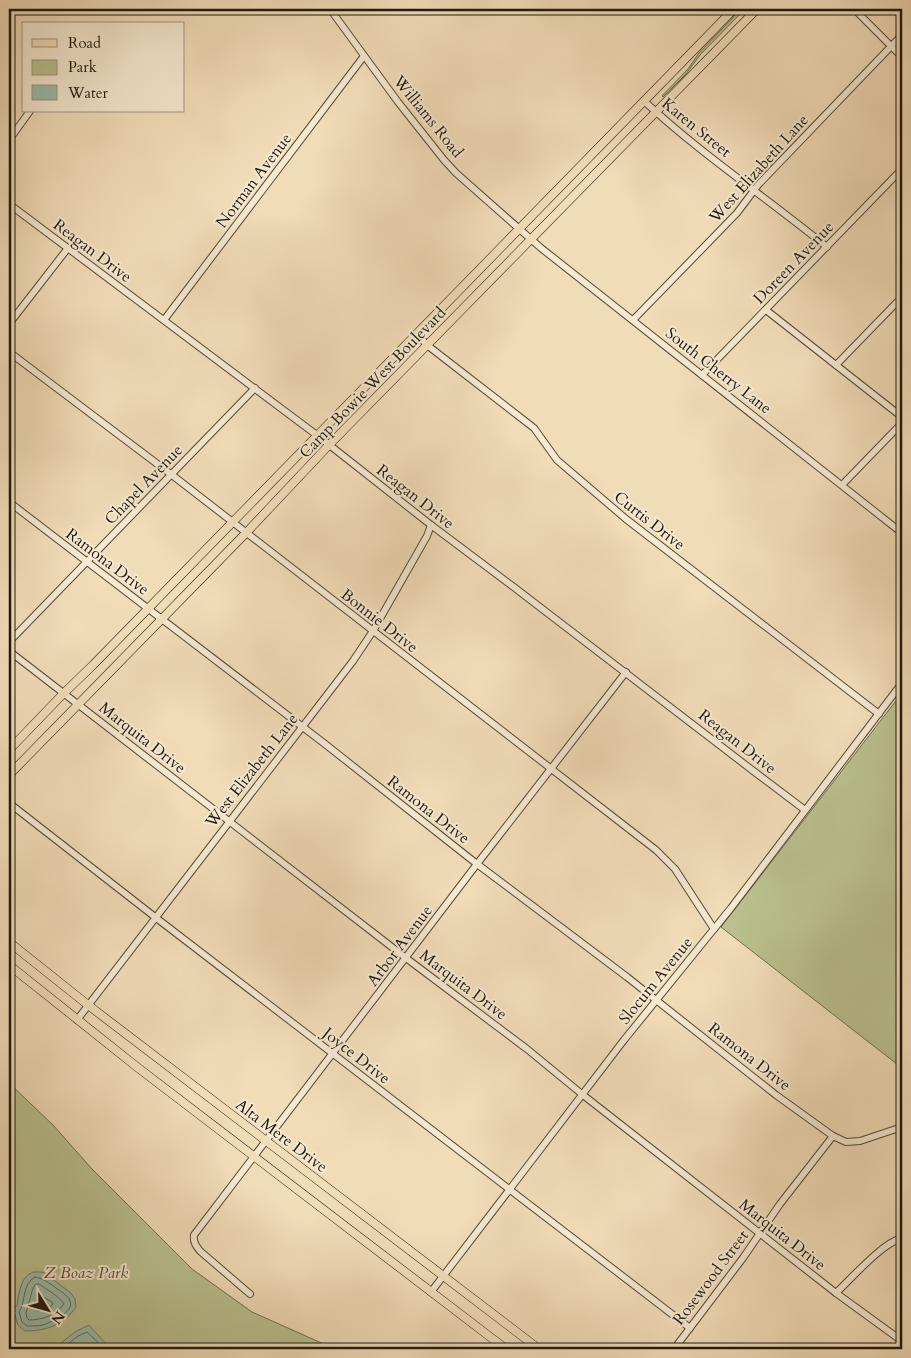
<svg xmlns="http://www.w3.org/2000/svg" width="911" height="1358" font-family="Cardo,serif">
<rect width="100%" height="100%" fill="#f1dcb8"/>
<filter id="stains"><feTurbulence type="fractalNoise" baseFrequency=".004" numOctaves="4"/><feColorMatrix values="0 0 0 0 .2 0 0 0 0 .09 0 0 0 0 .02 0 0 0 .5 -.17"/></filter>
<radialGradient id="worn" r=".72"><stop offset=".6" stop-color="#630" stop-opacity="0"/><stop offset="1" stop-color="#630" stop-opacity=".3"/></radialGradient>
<g fill="#bac08f" stroke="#6c6c4e">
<polygon points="741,9 743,11 700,55 686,74 663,97 662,96 688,69 699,53"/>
<polygon points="902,693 902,1068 721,927"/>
<polygon points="9,1083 53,1125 92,1169 192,1269 252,1312 335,1349 9,1349"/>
</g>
<g fill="#9bbcab" stroke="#697a6c">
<path d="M33 1272H43L71 1293 75 1299 76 1307C64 1325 46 1331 25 1331L18 1325 15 1315H9V1309L17 1306C18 1298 20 1283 26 1277 27 1275 32 1273 33 1272Z"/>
<polygon points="89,1325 106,1344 115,1349 53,1349 75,1332"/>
</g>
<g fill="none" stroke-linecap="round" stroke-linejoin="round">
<g stroke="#5d6a5c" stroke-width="1">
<path d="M35 1277C43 1278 49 1283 56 1288 60 1291 68 1295 70 1301 75 1312 51 1322 43 1325 38 1326 33 1326 27 1326L22 1322 19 1312C26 1302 22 1283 35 1277Z"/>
<path d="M36 1284H39C47 1290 59 1296 64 1304 56 1315 43 1320 29 1320L27 1318 26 1313 33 1288Z"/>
<polygon points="40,1295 52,1302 53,1304 50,1307 38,1311 36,1310 37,1303"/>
<polyline points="61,1349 78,1336 87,1332 105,1349"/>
</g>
<g stroke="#544938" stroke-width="8">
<g id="minor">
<polyline points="330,9 398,102 444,160 456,173 541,248 902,533"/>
<polyline points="854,9 902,57"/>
<path d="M644 101C701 154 767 198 827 247"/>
<polyline points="9,140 30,111"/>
<polyline points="9,204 318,436 431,525 515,588 756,773 805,810"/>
<polyline points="766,310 902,417"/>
<polyline points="164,320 364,56"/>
<polyline points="633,320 737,213 758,185 902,35"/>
<polyline points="9,324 68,248"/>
<polyline points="417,334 427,345 534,428 557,460 626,519 879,714"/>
<polyline points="9,352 172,475 656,850 675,869 714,929"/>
<polyline points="836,365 902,297"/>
<polyline points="702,375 902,169"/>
<polyline points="842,485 902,423"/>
<polyline points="9,502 325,744 477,864 627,977 776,1095 833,1136 846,1142 860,1141 902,1127"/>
<polyline points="9,642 255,388"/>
<polyline points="9,651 406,958 527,1049 583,1095 836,1293 902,1341"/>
<polyline points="9,803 155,917 690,1328"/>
<polyline points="77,1020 353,661 373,631 427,536 431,525"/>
<polyline points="431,1292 624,1040 731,908 902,683"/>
<path d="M836 1293C852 1278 882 1243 902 1238"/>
<path d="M250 1294 200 1251C196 1246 193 1242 194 1235L477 864 626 672"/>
<polyline points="674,1349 743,1258 780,1204 833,1136"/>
</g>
</g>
<g stroke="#1f180e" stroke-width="9">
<g id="major">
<polyline points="9,750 63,694 93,665 734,9"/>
<polyline points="9,775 246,533 329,445 757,9"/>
<polyline points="9,942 88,1005 539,1349"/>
<polyline points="9,965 137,1067 506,1349"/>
</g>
</g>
<use href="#minor" stroke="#f6e8d1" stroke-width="6"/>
<use href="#major" stroke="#f1dcb8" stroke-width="8"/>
</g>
<g text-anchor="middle" stroke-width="4" stroke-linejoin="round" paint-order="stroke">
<g font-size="16" fill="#1f180e" stroke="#f6e8d1">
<text transform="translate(429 116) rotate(51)" y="6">Williams Road</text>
<text transform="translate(697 127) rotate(39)" y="6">Karen Street</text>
<text transform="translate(758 168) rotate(-48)" y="6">West Elizabeth Lane</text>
<text transform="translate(253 180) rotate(-53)" y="6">Norman Avenue</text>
<text transform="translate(93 250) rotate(37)" y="6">Reagan Drive</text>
<text transform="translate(793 262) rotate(-46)" y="6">Doreen Avenue</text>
<text transform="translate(719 370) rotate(38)" y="6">South Cherry Lane</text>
<text transform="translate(372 382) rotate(-46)" y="6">Camp Bowie West Boulevard</text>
<text transform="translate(143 484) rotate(-46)" y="6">Chapel Avenue</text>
<text transform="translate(416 496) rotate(38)" y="6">Reagan Drive</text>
<text transform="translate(650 520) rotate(38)" y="6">Curtis Drive</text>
<text transform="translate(108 561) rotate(37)" y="6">Ramona Drive</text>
<text transform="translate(380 620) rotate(38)" y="6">Bonnie Drive</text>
<text transform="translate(143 737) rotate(38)" y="6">Marquita Drive</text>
<text transform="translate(738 741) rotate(38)" y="6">Reagan Drive</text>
<text transform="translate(251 770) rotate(-52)" y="6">West Elizabeth Lane</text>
<text transform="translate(429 809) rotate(38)" y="6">Ramona Drive</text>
<text transform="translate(399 945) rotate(-53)" y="6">Arbor Avenue</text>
<text transform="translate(655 980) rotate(-51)" y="6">Slocum Avenue</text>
<text transform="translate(464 984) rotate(37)" y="6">Marquita Drive</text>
<text transform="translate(357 1055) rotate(38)" y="6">Joyce Drive</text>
<text transform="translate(750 1056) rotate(38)" y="6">Ramona Drive</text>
<text transform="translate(282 1135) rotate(37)" y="6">Alta Mere Drive</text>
<text transform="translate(783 1234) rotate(38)" y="6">Marquita Drive</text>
<text transform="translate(710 1277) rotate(-53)" y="6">Rosewood Street</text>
</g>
<g font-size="16" font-style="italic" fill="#4e4a35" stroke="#f6e8d1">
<text x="86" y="1278">Z Boaz Park</text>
</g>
</g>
<rect width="911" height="1358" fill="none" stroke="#f1dcb8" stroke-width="30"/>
<rect x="10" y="10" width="891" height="1338" fill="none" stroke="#1f180e" stroke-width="2.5"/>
<rect x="15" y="15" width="881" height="1328" fill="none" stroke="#1f180e"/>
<rect x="22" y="22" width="162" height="90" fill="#f6e8d1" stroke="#a09583"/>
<rect x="32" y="39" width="25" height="8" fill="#f1dcb8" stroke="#a09583"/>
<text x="68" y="48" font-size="15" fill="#1f180e">Road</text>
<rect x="32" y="60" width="25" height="15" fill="#bac08f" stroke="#a09583"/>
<text x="68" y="72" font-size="15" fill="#1f180e">Park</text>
<rect x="32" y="85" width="25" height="15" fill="#9bbcab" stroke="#a09583"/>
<text x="68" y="98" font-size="15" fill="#1f180e">Water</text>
<g transform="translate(48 1310) rotate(127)" stroke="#f6e8d1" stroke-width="4" paint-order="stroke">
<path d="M0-4L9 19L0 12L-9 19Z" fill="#1f180e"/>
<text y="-8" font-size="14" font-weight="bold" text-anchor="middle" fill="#1f180e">N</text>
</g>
<rect width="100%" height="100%" filter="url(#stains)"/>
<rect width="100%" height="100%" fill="url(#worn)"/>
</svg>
